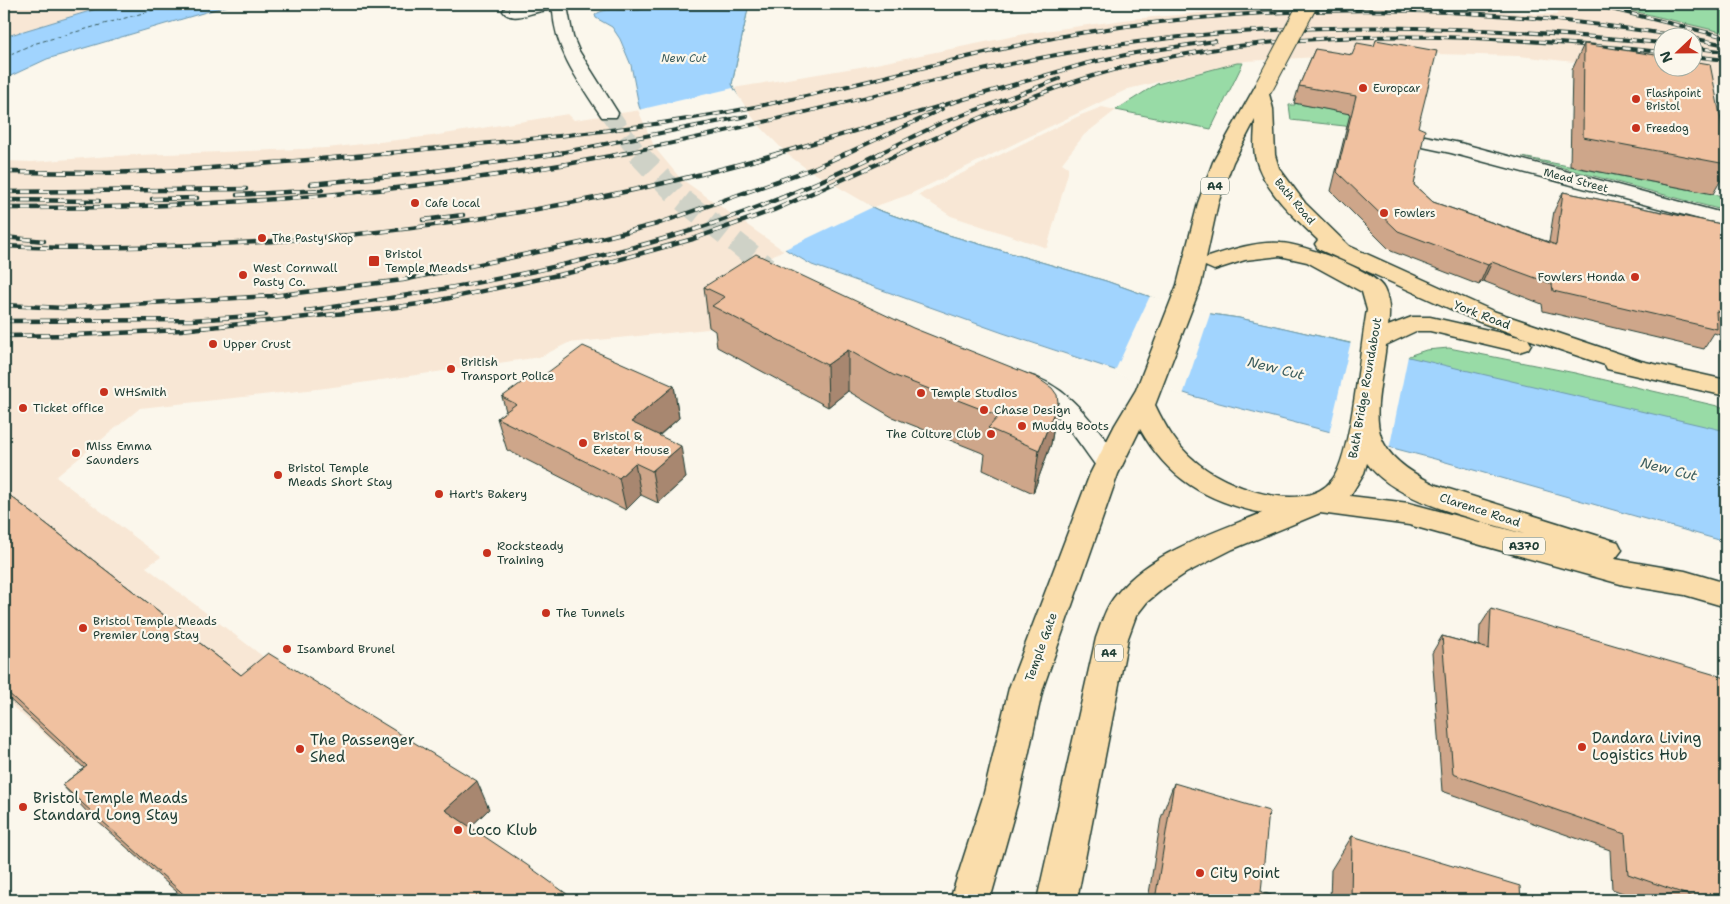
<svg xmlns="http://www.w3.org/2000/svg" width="1730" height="904" font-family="'Shantell Sans',sans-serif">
<rect width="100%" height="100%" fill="#fbf7ec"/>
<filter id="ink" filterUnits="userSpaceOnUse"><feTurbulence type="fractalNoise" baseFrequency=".02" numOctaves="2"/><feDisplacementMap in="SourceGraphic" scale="10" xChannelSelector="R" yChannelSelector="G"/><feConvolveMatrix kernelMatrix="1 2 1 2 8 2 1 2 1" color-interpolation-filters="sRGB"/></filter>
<g filter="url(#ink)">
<g fill="#f8e7d5" fill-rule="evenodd">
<polygon points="4,4 113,4 4,37"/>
<path d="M1566 4H1604L1726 33V86L1574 62 1519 56 1391 53 1246 61 1128 89 908 195 873 207 734 274 763 293 708 329 568 343 540 357 326 388 140 408 56 477 161 557 146 567 291 678 132 811 4 699V161L32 162 111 156 327 148 432 136 568 114 574 120 641 110 733 88 866 66 1030 33 1131 19 1280 6 1350 5H1408L1556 15ZM1662 38H1692V68H1662Z"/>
<polygon points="1102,107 1116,110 1084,135 1062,163 1068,167 1068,173 1047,248 951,216 918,195 1081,115"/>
</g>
<g fill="#98dba6" stroke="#5c8c6d">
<polygon points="749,4 732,84 738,97 745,112 785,156 835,189 878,210 945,234 1106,281 1190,311 1239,318 1408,356 1426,350 1449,348 1575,373 1726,408 1726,460 1254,343 776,174 694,33"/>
<polygon points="1604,4 1726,4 1726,33"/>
<polygon points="1237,63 1243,63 1211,129 1116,110 1157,84"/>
<polygon points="1294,103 1416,126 1416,134 1291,120 1289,105 1295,105"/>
<polygon points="1522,157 1723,196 1726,211 1703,205"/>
</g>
<g fill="#a1d4fe" stroke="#6d98ad">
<polygon points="113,4 233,4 47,59 4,79 4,37"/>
<path d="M654 4H749L732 84 738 97 745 112 785 156 835 189 878 210 945 234 1106 281 1190 311 1239 318 1280 327 1726 431V542L1435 459 1196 397 1003 333 812 265 788 251 681 176 647 126 639 106 631 65 620 39 612 27 596 18 595 15C609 3 636 18 654 4Z"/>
</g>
<g fill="#fbf7ec">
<polygon points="733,88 756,122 787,154 807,169 873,207 783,250 680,178 655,148 638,110"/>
<polygon points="1150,296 1190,308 1211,311 1183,395 1114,373"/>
<polygon points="1351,341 1412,354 1408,356 1389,450 1329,434"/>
</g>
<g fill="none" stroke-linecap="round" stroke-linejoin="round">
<polyline stroke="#395b5c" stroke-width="1" stroke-dasharray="4 3" stroke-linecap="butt" points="4,57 33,44 175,4"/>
<polyline stroke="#cfd2c7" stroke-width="18" stroke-dasharray="18 9" stroke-linecap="butt" points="609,113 638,154"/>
<polyline stroke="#cfd2c7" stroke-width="22" stroke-dasharray="22 11" stroke-linecap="butt" points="637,153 680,198 767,267"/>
<g stroke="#1f3d34" stroke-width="3">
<polygon id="street" points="1425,136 1460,143 1726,214 1726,226 1451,153 1418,146 1415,142 1418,138"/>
</g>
<g stroke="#1f3d34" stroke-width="3">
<g id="secondary">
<path d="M532 4 567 6 573 37 579 51 618 113 616 117H602C581 85 555 51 553 11 540 6 513 26 503 11L505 8Z"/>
<path d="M1025 374C1069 385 1092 423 1119 456L1123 463 1119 470 1109 473 1099 470C1084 450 1071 429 1053 411 1042 401 1019 392 1012 382L1016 376Z"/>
</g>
</g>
<g stroke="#1f3d34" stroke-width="3">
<path id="highway" d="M1265 80 1271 81 1274 85 1269 94 1273 109 1275 155 1279 168 1305 203 1349 246 1493 311 1641 361 1726 380V396L1607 369 1605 365 1528 339 1531 344 1528 349 1519 352 1430 331H1416L1386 345C1377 417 1359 448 1436 485L1618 542 1622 550 1615 559 1685 571 1726 583V607L1685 595 1624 585 1409 525 1320 513 1233 549 1186 573 1165 587 1147 602 1136 616 1128 638 1077 900H1037L1096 638C1101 625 1104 611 1113 599 1146 553 1212 534 1262 513 1206 501 1168 479 1140 429L1118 474 1043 688 1019 797 990 900H950L983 797 1009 688 1090 474 1115 425 1136 390 1177 285 1198 203 1213 162 1256 85 1259 81ZM1255 120C1255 132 1253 144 1255 156 1263 190 1294 217 1318 240L1315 244 1318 249 1477 321 1528 339 1430 317H1412L1388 326C1390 313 1390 301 1384 289 1375 270 1302 244 1281 243 1256 241 1230 250 1206 258L1218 203 1233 162ZM1280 256 1307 262 1362 292 1367 310C1360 347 1352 455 1332 480 1303 517 1223 486 1194 460 1176 445 1165 426 1155 405L1201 285 1205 266 1214 270 1245 260ZM1367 463C1395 503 1478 519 1524 534L1409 503 1350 496 1364 473Z"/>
</g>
<use href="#street" fill="#fbf7ec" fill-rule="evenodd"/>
<use href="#secondary" fill="#fbf7ec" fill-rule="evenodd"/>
<use href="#highway" fill="#faddab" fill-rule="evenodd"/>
<g stroke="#1f3d34" stroke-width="4">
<g id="rail-far1">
<polyline points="1591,4 1726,37"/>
<polyline points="1692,38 1726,45"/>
<polyline points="1692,47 1726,52"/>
<polyline points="1692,56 1726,60"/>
<path d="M380 154C492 142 606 134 717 114 837 93 954 56 1074 34 1278 0 1487 4 1690 38"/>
<polyline points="554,154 747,116"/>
<path d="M620 154C779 123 937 74 1096 48 1283 18 1474 25 1662 43"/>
<polyline points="776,154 1088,63 1135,53 1215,41"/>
<polyline points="845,154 942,109"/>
<polyline points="878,154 939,124 1059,79"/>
<path d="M900 154C978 118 1057 82 1142 63 1313 24 1489 35 1662 52"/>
</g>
</g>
<g stroke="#1f3d34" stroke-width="4.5">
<g id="rail">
<polyline points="4,172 107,173 187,170 392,153"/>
<polyline points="311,184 421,173 562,153"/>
<polyline points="4,192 246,189"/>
<polyline points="237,195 322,190"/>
<polyline points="152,199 197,198"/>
<polyline points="4,200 99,201"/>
<path d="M4 208C214 209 421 193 627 153"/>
<polyline points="423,220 463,215"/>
<polyline points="4,237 44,241"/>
<path d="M4 246C58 249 112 248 166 246 374 241 580 210 780 153"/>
<polyline points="4,305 63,308 272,296 403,280 590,241 657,224 814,168 847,153"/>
<path d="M306 311C428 293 551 272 670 237 743 216 813 186 881 153"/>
<polyline points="4,321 192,320 266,315"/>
<polyline points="4,336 75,335 181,330 375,310 426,303 577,271 693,239 774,210 902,153"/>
</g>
</g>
<use href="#rail-far1" stroke="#fbf7ec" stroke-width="2.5" stroke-dasharray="7" stroke-linecap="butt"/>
<use href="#rail" stroke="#fbf7ec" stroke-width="3" stroke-dasharray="9" stroke-linecap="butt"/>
<g stroke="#1f3d34" stroke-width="20" stroke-linecap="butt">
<polyline id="highway-bridge" points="1265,85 1308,4"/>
</g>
<use href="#highway-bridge" stroke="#faddab" stroke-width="18"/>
</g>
<g fill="#cea68a" stroke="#1f3d34">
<polygon points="1584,44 1726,146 1726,171 1713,194 1570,166 1572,70"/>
<polygon points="1315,49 1418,127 1414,185 1433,202 1549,242 1554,211 1563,192 1726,225 1726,337 1714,333 1704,349 1543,311 1542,304 1483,281 1479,285 1391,251 1331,191 1350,114 1294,103 1299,86"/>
<polygon points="704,287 1058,402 1051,444 1033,493 983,470 985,454 892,417 848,391 828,407 717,347 715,331 709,327"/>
<polygon points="539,379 674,386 679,418 659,436 686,478 658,503 641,495 626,510 507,450 497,418 506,411 502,397"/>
<polygon points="4,491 241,675 489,809 470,827 575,900 186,900 88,813 62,785 84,768 4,694"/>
<polygon points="1491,609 1726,900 1642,900 1612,889 1610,850 1442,791 1432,653 1442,636 1479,646 1480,626"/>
<polygon points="1174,783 1261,892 1286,900 1148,900 1161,818"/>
<polygon points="1352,836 1521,900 1330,900 1331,870"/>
</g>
<g fill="#a88770" stroke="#1f3d34">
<polygon points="1492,262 1483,281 1479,285 1488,265"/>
<polygon points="848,350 848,391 828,407 827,365"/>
<polygon points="674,386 679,418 637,454 631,422"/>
<polygon points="1058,402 1051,444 1033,493 1039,450"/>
<polygon points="681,446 686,478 658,503 652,471"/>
<polygon points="635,463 641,495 626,510 619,478"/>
<polygon points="477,781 489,809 459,838 445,810"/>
</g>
<g fill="#f0c1a0" stroke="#1f3d34">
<polygon points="1376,40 1437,51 1418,127 1425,130 1414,185 1433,202 1556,245 1563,192 1726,225 1726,313 1716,311 1717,329 1553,291 1552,284 1492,262 1488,265 1398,231 1337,172 1356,96 1299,86 1315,49 1352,55 1357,43 1374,46"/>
<polygon points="1584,44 1662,56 1662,68 1692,68 1692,61 1710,64 1726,146 1726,164 1583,137"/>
<polygon points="756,254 913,328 1036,377 1052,388 1057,395 1058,402 1039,450 988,428 999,416 893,375 848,350 827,365 712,306 725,297 704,287"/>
<polygon points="583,346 674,386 631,422 681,446 652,471 635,463 619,478 497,418 516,404 502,397 532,375 539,379"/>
<polygon points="4,491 241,675 268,653 477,781 445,810 527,865 575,900 190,900 62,785 87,766 4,689"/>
<polygon points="1491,609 1726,678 1726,900 1702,900 1628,874 1625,834 1453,774 1442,636 1489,649"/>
<polygon points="1174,783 1269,811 1261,892 1286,900 1155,900"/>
<polygon points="1352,836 1520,886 1521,900 1351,900"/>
</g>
</g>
<g fill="#c8321e" stroke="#fbf7ec" stroke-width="2">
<circle cx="1363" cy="88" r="5"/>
<circle cx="1636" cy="99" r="5"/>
<circle cx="1636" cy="128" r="5"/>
<circle cx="415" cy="203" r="5"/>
<circle cx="1384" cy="213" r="5"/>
<circle cx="262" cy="238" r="5"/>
<rect x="368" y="255" width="12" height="12" rx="2.5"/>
<circle cx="243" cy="275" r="5"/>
<circle cx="1635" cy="277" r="5"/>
<circle cx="213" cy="344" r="5"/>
<circle cx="451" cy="369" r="5"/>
<circle cx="104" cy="392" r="5"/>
<circle cx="921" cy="393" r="5"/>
<circle cx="23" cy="408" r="5"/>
<circle cx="984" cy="410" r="5"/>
<circle cx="1022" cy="426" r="5"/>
<circle cx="991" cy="434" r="5"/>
<circle cx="583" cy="443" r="5"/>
<circle cx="76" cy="453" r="5"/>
<circle cx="278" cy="475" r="5"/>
<circle cx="439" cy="494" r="5"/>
<circle cx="487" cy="553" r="5"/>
<circle cx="546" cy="613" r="5"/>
<circle cx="83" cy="628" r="5"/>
<circle cx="287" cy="649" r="5"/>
<circle cx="1582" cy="747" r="5"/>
<circle cx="300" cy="749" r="5"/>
<circle cx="23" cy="807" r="5"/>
<circle cx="458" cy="830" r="5"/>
<circle cx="1200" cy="873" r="5"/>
</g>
<g text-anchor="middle" stroke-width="4.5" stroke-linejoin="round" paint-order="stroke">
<g font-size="11" font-style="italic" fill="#395b5c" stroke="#fbf7ec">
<text x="684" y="62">New Cut</text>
</g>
<g font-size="11" fill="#1f3d34" stroke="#fbf7ec" text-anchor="start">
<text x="1373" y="92">Europcar</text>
<text x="1646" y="97">Flashpoint<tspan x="1646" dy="13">Bristol</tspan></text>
<text x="1646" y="132">Freedog</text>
<text x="425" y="207">Cafe Local</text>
<text x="1394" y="217">Fowlers</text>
<text x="272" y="242">The Pasty Shop</text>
</g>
<g font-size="11" fill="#1f3d34" stroke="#fbf7ec">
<text transform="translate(1576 180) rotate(15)" y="4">Mead Street</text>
<text transform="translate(1295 201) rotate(50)" y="4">Bath Road</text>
</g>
<g fill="#fbf7ec" stroke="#61756b" stroke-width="1">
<rect x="1201" y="177.5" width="28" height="17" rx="4"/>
<rect x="1503" y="537.5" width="42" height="17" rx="4"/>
<rect x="1095" y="644.5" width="28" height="17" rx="4"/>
</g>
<g font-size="11" font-weight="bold" fill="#1f3d34">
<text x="1215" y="190">A4</text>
<text x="1524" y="550">A370</text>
<text x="1109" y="657">A4</text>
</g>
<g font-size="12" fill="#1f3d34" stroke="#fbf7ec" text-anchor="start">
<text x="385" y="258">Bristol<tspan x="385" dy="14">Temple Meads</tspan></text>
<text x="253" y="272">West Cornwall<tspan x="253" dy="14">Pasty Co.</tspan></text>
<text x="1625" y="281" text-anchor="end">Fowlers Honda</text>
<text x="223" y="348">Upper Crust</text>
<text x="461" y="366">British<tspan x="461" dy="14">Transport Police</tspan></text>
<text x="114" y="396">WHSmith</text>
<text x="931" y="397">Temple Studios</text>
<text x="33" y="412">Ticket office</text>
<text x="994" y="414">Chase Design</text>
<text x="1032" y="430">Muddy Boots</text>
<text x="981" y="438" text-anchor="end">The Culture Club</text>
<text x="593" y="440">Bristol &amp;<tspan x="593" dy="14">Exeter House</tspan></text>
<text x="86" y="450">Miss Emma<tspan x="86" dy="14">Saunders</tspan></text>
<text x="288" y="472">Bristol Temple<tspan x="288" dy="14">Meads Short Stay</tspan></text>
<text x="449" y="498">Hart's Bakery</text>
<text x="497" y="550">Rocksteady<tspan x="497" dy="14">Training</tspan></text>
<text x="556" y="617">The Tunnels</text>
<text x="93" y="625">Bristol Temple Meads<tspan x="93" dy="14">Premier Long Stay</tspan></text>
<text x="297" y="653">Isambard Brunel</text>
</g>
<g font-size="12" fill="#1f3d34" stroke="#fbf7ec">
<text transform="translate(1482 315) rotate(21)" y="4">York Road</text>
<text transform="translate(1365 388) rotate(-80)" y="4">Bath Bridge Roundabout</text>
<text transform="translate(1480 510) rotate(18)" y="4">Clarence Road</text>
<text transform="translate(1041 647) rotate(-70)" y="4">Temple Gate</text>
</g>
<g font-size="14" font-style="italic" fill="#395b5c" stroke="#fbf7ec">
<text transform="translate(1276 368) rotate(14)" y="5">New Cut</text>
<text transform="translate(1669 469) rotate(14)" y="5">New Cut</text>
</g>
<g font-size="15" fill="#1f3d34" stroke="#fbf7ec" text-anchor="start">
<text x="1592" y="743">Dandara Living<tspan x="1592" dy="17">Logistics Hub</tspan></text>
<text x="310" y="745">The Passenger<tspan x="310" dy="17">Shed</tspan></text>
<text x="33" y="803">Bristol Temple Meads<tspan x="33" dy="17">Standard Long Stay</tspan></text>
<text x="468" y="835">Loco Klub</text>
<text x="1210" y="878">City Point</text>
</g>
</g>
<rect width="1730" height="904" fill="none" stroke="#fbf7ec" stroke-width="20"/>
<rect x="10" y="10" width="1710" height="884" fill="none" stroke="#1f3d34" stroke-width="2" filter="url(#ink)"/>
<g transform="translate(1678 52) rotate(248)"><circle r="24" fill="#fbf7ec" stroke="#a3ada2"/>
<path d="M0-4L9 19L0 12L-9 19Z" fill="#c8321e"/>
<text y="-8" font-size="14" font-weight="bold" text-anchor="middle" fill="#1f3d34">N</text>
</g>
</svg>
